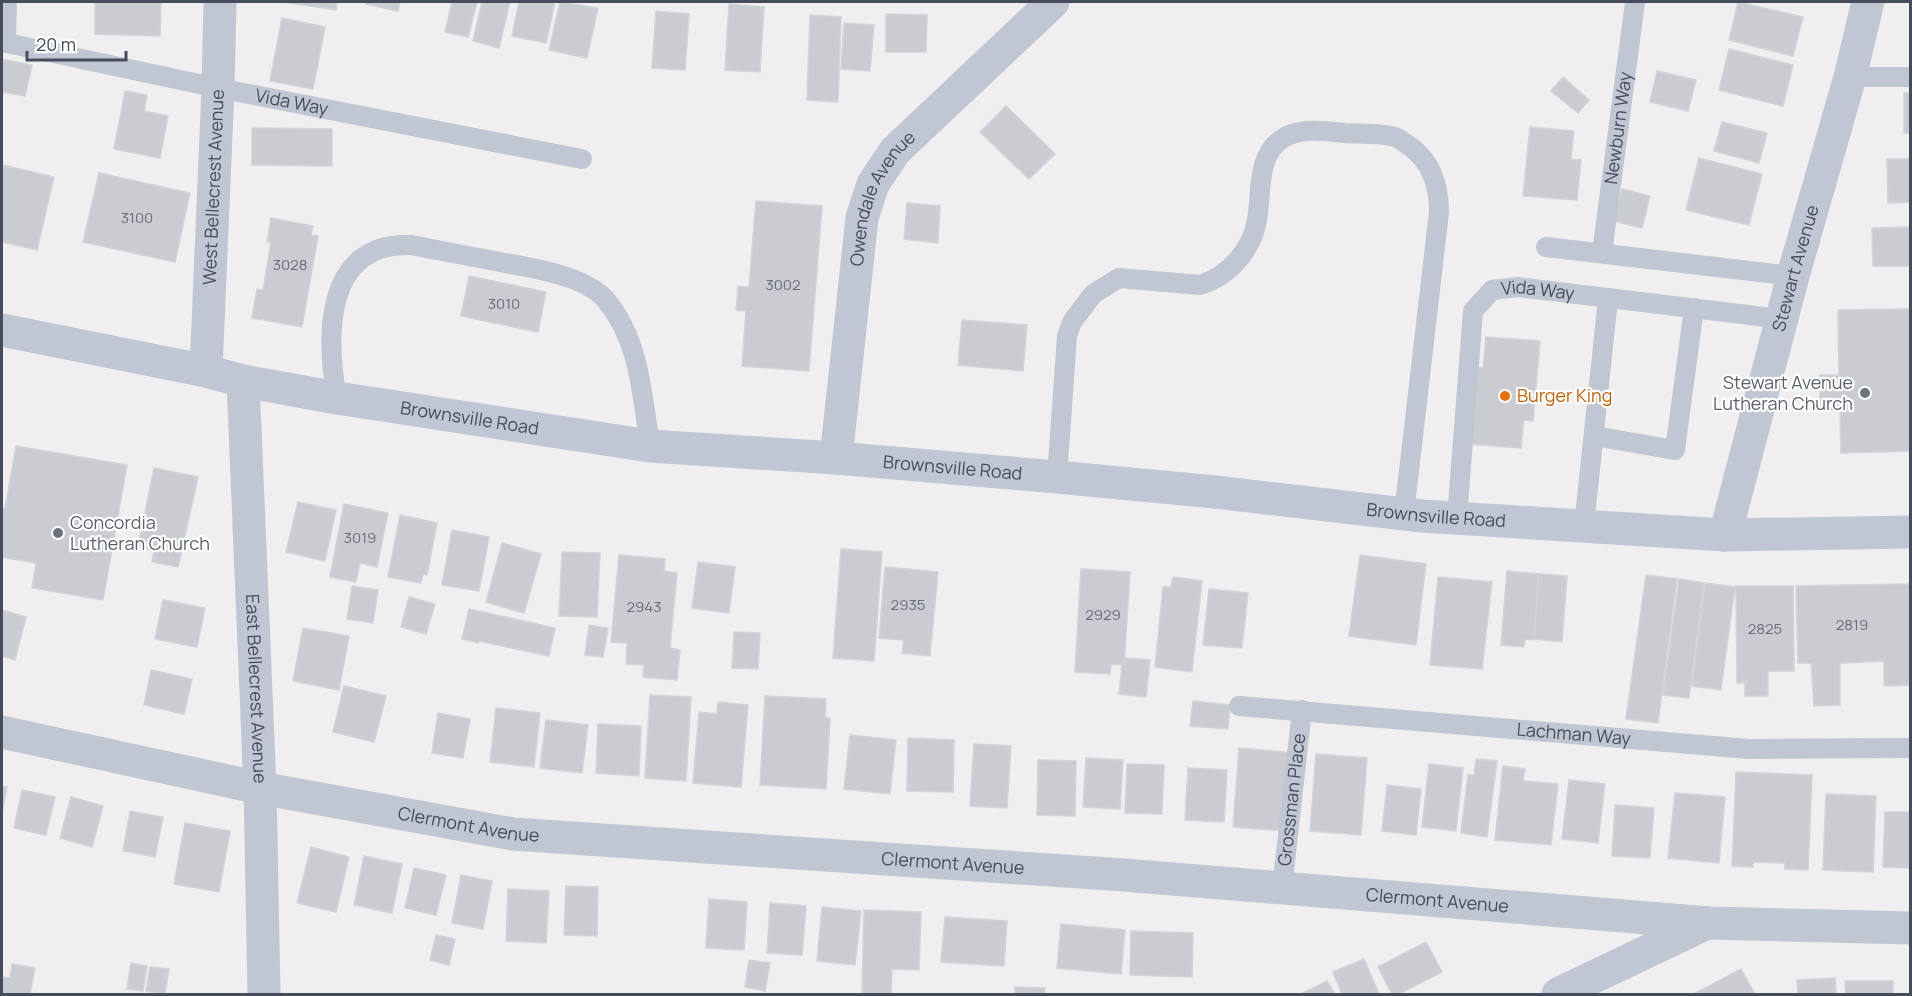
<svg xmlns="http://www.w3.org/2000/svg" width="1912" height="996" font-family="Manrope,sans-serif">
<rect width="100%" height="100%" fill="#f0eeee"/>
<g fill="#cbccd2" stroke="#d2d2d9" stroke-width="1.5">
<polygon points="95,2 161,2 160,36 95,34"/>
<polygon points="284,2 337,2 336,10"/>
<polygon points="367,2 400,2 398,11 366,4"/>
<polygon points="452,2 477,2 468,37 445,32"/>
<polygon points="482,2 510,2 499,48 473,41"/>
<polygon points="519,2 555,2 546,43 512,36"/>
<polygon points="560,2 598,8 587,58 549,50"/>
<polygon points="1738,2 1803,17 1793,56 1729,40"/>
<polygon points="729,4 764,7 760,72 725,70"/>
<polygon points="656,11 689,14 685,70 652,68"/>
<polygon points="886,14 927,15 926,52 886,52"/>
<polygon points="810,15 841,17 838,102 807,100"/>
<polygon points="282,18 325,27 313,89 270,81"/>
<polygon points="844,23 874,25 870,71 841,69"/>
<polygon points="1729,49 1793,65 1783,106 1719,90"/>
<polygon points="2,59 32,65 25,96 2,92"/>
<polygon points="1657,71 1696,80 1688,111 1650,102"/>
<polygon points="1563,77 1589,100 1578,113 1551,91"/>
<polygon points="125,91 147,95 144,111 168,116 160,158 114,149"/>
<rect x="1904" y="93" width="6" height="40"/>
<polygon points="1006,106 1055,154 1029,179 980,132"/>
<polygon points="1722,122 1767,133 1759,163 1714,151"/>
<polygon points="1530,127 1574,131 1571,159 1581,160 1577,200 1523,196"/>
<polygon points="252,128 332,129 332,166 252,165"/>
<polygon points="1699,158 1762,174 1749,225 1686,210"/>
<polygon points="1887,159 1910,159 1910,202 1888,203"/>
<polygon points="2,165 54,177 37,250 2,242"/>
<polygon points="99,173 190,193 175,262 83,242"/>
<polygon points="1622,189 1650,196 1642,228 1614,221"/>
<polygon points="756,201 822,206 809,371 742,366 746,311 736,310 738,286 749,287"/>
<polygon points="907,203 940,206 938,243 904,239"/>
<polygon points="271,218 313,226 311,235 318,236 302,327 252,318 257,289 263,290 271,242 267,242"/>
<polygon points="1910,227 1910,266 1873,266 1872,228"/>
<polygon points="469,276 546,292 538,332 461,316"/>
<polygon points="1910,309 1910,451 1841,453 1840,410 1820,410 1820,375 1839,375 1838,310"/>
<polygon points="962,320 1027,325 1023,371 958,365"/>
<polygon points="1486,337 1540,341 1533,421 1524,420 1521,448 1468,444 1475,367 1483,368"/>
<polygon points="16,446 127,465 103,600 32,588 36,563 2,557 2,508 5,509"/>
<polygon points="154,468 198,477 178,567 152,562 154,551 138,547"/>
<polygon points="298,502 336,510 325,561 286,552"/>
<polygon points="344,504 388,513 377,567 360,563 356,582 330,577"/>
<polygon points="400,515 437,523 427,575 423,574 421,583 388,577"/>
<polygon points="452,530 489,537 479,591 442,585"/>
<polygon points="502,543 541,554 524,613 486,602"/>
<polygon points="841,549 882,552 874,661 833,658"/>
<polygon points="562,552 600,553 597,617 559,616"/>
<polygon points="619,555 665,559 664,571 677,573 670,648 680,650 677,680 643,677 644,665 626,664 627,643 611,642"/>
<polygon points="1360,555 1426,564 1416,645 1349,636"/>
<polygon points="698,562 735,567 729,613 692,608"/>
<polygon points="885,567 938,572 930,656 902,653 904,640 879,638"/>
<polygon points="1081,569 1130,572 1124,665 1111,664 1110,674 1075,672"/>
<polygon points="1507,571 1539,574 1534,640 1525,639 1524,647 1501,645"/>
<polygon points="1539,574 1567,576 1562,642 1534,639"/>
<polygon points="1646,575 1677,579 1658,723 1626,719"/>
<polygon points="1173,577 1202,581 1192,672 1155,667 1163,587 1171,587"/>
<polygon points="1438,577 1492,582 1482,669 1430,665"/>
<polygon points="1679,579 1704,583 1689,698 1663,695"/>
<polygon points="1705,583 1735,587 1721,690 1692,686"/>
<polygon points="1910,584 1910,685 1884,686 1884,661 1840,663 1840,705 1814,706 1811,663 1798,663 1796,586"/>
<polygon points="352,586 378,590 373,623 347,619"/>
<polygon points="1736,586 1793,586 1794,671 1768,671 1768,696 1745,696 1745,683 1737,683"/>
<polygon points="1209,589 1248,593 1242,648 1203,645"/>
<polygon points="409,597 435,604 426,634 401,627"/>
<polygon points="163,600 205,608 197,647 155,639"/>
<polygon points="469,609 555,628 549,656 479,641 478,643 462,639"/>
<polygon points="2,610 26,617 15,660 2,656"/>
<polygon points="589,625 608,628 603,657 585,655"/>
<polygon points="303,628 349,636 339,690 293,681"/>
<polygon points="734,632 760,633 758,669 732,668"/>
<polygon points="1125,658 1150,660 1146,697 1119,694 1122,664 1124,665"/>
<polygon points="151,670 192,679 184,714 144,705"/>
<polygon points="344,686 386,696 374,742 333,732"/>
<polygon points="650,695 691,697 686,781 645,778"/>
<polygon points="765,696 826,699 825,718 830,718 826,789 760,785"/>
<polygon points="1193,701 1230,705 1228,729 1190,726"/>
<polygon points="718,702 748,705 741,787 693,783 699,712 717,714"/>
<polygon points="496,708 540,713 534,767 490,762"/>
<polygon points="438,713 470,719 463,758 432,753"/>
<polygon points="546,720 588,725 582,773 540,768"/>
<polygon points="598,724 641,726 639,776 596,773"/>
<polygon points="850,735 896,740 890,794 844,789"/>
<polygon points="908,738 954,740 953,792 907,791"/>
<polygon points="974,744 1011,746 1007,808 970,806"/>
<polygon points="1239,748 1293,753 1287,831 1233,827"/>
<polygon points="1316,754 1367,758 1361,835 1310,831"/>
<polygon points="1086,758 1123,760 1120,809 1083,807"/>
<polygon points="1476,759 1497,761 1487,837 1461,833 1468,775 1474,775"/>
<polygon points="1038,760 1076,761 1075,816 1037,815"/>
<polygon points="1127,764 1164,765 1162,814 1125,813"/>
<polygon points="1429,764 1463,768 1456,831 1422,827"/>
<polygon points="1503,766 1525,769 1523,781 1558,784 1551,845 1495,840"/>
<polygon points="1188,768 1227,770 1224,822 1185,820"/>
<polygon points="1736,772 1812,775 1808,870 1785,869 1785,863 1753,862 1753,867 1732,866"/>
<polygon points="1569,780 1605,784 1598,843 1562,839"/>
<polygon points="1387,785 1421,789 1416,835 1382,831"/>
<polygon points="2,786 7,787 2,813"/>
<polygon points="22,790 55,797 46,835 14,828"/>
<polygon points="1675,793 1725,797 1719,863 1668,858"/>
<polygon points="1826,794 1876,796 1873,872 1823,870"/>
<polygon points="71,797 103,806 92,847 60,838"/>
<polygon points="1615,805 1654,808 1650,858 1612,856"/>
<polygon points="130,811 163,817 155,857 123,851"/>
<polygon points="1885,812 1910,812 1910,868 1883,867"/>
<polygon points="185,823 230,831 219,892 174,884"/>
<polygon points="311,847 349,857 336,912 297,903"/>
<polygon points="364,856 402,864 392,913 354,905"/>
<polygon points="414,868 446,875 436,915 405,908"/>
<polygon points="461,875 492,881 483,929 452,923"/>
<polygon points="566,886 598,887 597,936 564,935"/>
<polygon points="508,889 549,891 546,943 506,941"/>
<polygon points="709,899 747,902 744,950 706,948"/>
<polygon points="770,903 806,906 802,955 767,953"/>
<polygon points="822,907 861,911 855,965 817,961"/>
<polygon points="864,910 921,912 919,970 892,969 891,994 862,994"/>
<polygon points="945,917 1007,921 1004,966 941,962"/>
<polygon points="1061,924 1125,930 1121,974 1057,968"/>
<polygon points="1131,931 1193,933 1192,977 1130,975"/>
<polygon points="436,935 455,939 449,965 430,960"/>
<polygon points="1426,942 1442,972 1399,994 1392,994 1378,967"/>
<polygon points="1364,959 1379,994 1342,994 1333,972"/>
<polygon points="749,960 770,963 765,991 745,987"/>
<polygon points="131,963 147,966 143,991 127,989"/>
<polygon points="12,964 35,968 30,994 2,994 2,977 10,978"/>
<polygon points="150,967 169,969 165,994 146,991"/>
<polygon points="1741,969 1755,994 1694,994"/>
<polygon points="1835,978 1836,994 1798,994 1797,980"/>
<polygon points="1327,981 1335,994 1301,994"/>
<polygon points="1845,981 1893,981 1893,994 1846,994"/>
<polygon points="1015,987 1045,988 1044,994 1015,994"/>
</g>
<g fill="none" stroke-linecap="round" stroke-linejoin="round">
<g stroke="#c1c6d3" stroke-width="20">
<path id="s1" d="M2 42 218 88 582 159"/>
<polyline points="6,43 7,2"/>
<polyline points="1850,77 1910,77"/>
<polyline points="1546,247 1793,276"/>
<path id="s2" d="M1602 253 1635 2"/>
<path d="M337 398C326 339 323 241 411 245 419 246 429 249 437 250 458 254 479 258 500 262 531 268 585 275 606 300 640 341 642 395 650 446"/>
<polyline points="1594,436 1675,450 1694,308"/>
<path d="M1057 477 1067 336 1072 322 1093 294 1119 278 1200 285C1229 276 1252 250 1257 220 1262 193 1256 156 1282 139 1300 127 1325 131 1345 133 1359 134 1382 133 1395 137 1401 139 1406 144 1411 147 1432 163 1439 186 1439 212L1404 514"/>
<path id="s3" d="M1457 518 1473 311 1492 290 1518 287 1782 319"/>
<polyline points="1584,526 1608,299"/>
<path id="s4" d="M1239 706 1749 749 1910 748"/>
<path id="s5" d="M1282 889 1302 710"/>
</g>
<g stroke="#c1c6d3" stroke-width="33">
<path id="s6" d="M206 371 218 88 220 2"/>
<path id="s7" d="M243 381 260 788 264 994"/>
<path id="s8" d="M836 458 862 218 873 184 895 151 1053 2"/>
<path id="s9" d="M1725 535 1793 276 1850 77 1868 2"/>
<path id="s10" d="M2 732 260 788 513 834 1124 875 1709 923 1910 928"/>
<polyline points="1558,994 1707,923"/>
</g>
<path stroke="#c1c6d6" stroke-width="33" id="s11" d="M2 330 206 371 243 381 337 398 650 446 836 458 1057 477 1215 492 1422 516 1725 535 1910 532"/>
</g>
<g fill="#6b7280" stroke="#fff" stroke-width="2">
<circle cx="1865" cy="393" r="6"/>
<circle cx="58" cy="533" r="6"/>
</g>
<circle fill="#e8710a" stroke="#fff" stroke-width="2" cx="1505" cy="396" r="6"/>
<g text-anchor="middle" stroke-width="4.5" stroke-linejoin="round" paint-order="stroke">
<g font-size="15" fill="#676c79">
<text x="137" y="223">3100</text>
<text x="290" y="270">3028</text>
<text x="783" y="290">3002</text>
<text x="504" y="309">3010</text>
<text x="360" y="543">3019</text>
<text x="908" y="610">2935</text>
<text x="644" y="612">2943</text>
<text x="1103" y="620">2929</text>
<text x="1852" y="630">2819</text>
<text x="1765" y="634">2825</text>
</g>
<g font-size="18" fill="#464c5b" stroke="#fff">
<text dy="6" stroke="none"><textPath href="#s1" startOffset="296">Vida Way</textPath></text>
<text dy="6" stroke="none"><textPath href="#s2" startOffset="126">Newburn Way</textPath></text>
<text dy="6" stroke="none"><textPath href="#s6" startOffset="184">West Bellecrest Avenue</textPath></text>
<text dy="6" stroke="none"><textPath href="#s8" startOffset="267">Owendale Avenue</textPath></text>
<text dy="6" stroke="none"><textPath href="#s9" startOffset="276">Stewart Avenue</textPath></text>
<text dy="6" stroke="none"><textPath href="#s3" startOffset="282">Vida Way</textPath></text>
<text dy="6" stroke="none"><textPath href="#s11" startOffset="476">Brownsville Road</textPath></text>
<text dy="6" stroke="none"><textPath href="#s11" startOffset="962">Brownsville Road</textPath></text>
<text dy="6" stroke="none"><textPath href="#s11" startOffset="1448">Brownsville Road</textPath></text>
<text dy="6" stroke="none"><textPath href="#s7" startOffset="308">East Bellecrest Avenue</textPath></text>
<text dy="6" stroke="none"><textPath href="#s4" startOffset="336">Lachman Way</textPath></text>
<text dy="6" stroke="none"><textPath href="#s5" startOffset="90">Grossman Place</textPath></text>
<text dy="6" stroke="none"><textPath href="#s10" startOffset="476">Clermont Avenue</textPath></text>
<text dy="6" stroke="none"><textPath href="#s10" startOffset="962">Clermont Avenue</textPath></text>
<text dy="6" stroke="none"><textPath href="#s10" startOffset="1448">Clermont Avenue</textPath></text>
</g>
<g font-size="18" fill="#5b616d" stroke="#fff" text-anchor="end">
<text x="1853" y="389">Stewart Avenue<tspan x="1853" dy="21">Lutheran Church</tspan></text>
<text x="70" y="529" text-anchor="start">Concordia<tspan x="70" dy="21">Lutheran Church</tspan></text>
</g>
<g font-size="18" fill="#c56008" stroke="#fff" text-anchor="start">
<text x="1517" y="402">Burger King</text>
</g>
</g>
<rect width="1912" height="996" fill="none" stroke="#464c5b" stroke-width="6"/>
<path d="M27 51v9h99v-9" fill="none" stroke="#464c5b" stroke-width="3"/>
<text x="36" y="51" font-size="18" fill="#464c5b" stroke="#ffffff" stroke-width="4.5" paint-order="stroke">20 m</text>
</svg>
